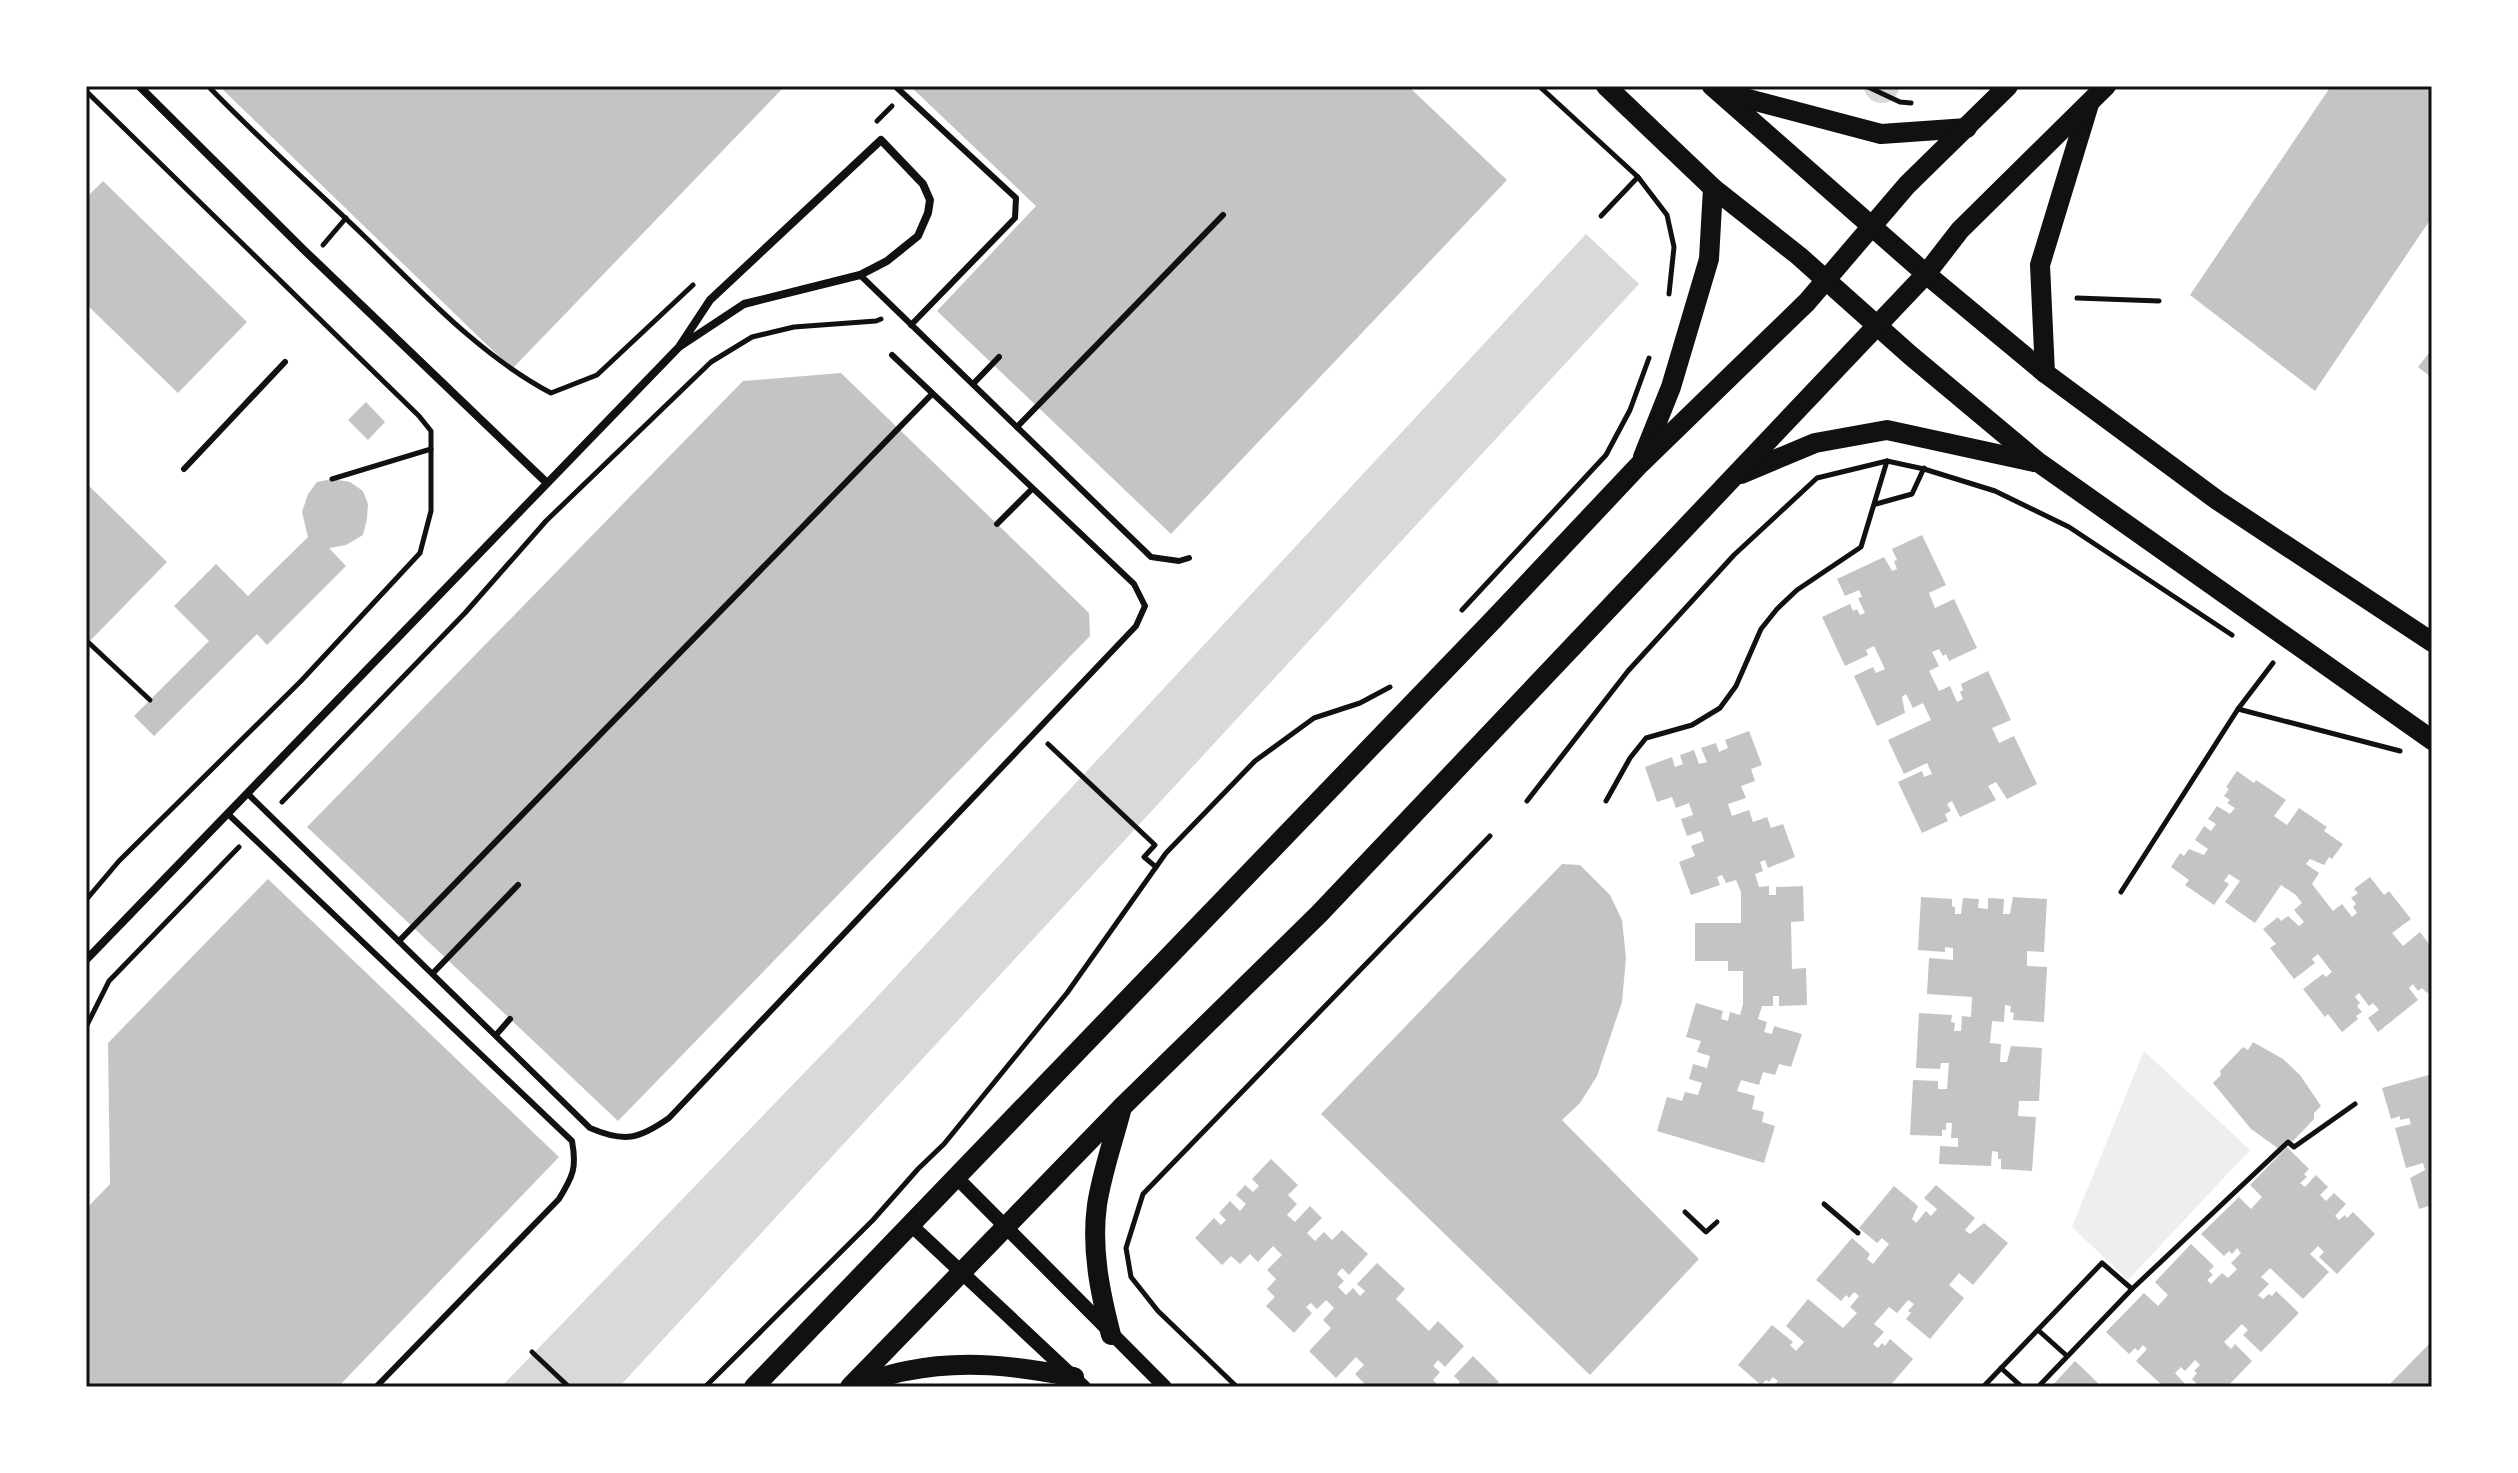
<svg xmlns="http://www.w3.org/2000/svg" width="2518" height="1473" font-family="'PT Sans',sans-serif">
<rect width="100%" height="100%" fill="#fff"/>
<polygon fill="#eee" points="2144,1051 2250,1150 2128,1280 2072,1227"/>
<polygon fill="#d9d9d9" points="1586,234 1639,284 619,1387 501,1387 862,1013"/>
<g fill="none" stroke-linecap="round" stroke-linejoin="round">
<polyline stroke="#d9d9d9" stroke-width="34" points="1881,86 1882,86"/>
</g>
<g fill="#c4c4c4">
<polygon points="219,86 785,86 512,369"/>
<polygon points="910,86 1408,86 1507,180 1171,534 937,311 1036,206"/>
<polygon points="2331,86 2432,86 2432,217 2315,391 2190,295"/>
<polygon points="103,181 247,322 178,393 86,304 86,198"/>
<polygon points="2432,349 2432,378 2418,367"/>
<polygon points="841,373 1089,613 1090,636 618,1121 307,827 743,381"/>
<polygon points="366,402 385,422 368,440 348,420"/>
<polygon points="332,479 350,482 363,491 368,504 367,519 363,535 346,545 329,548 346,566 267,645 257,634 154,736 134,716 209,641 174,606 216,564 248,596 308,537 302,512 308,494 317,482"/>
<polygon points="86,483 167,562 86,645"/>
<polygon points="1922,535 1946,585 1929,593 1935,608 1954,599 1977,648 1949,661 1946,654 1943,656 1939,649 1932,652 1939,666 1929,671 1939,691 1950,686 1957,702 1963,699 1960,692 1963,690 1961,684 1988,671 2011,720 1992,728 1999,743 2014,736 2037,784 2007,799 1996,782 1988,786 1996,800 1960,817 1952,801 1947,804 1951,811 1945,814 1948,821 1922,833 1898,782 1922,771 1924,777 1932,774 1927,763 1904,774 1888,740 1931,720 1923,703 1913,708 1906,694 1902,697 1905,713 1877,726 1854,676 1873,667 1876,673 1885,669 1874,646 1866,650 1868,655 1845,666 1822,617 1850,604 1853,611 1857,609 1860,615 1865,613 1858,598 1862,597 1859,590 1845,596 1837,579 1884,557 1892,571 1897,569 1894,561 1897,560 1892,549"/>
<polygon points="1749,731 1762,765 1751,769 1755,781 1741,786 1746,798 1728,804 1732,816 1749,810 1753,822 1767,817 1771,828 1783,824 1795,857 1768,868 1765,860 1760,862 1763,871 1755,874 1759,887 1769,886 1769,895 1776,895 1776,887 1803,886 1804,921 1791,922 1792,969 1806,968 1807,1005 1779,1006 1779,996 1773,996 1773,1006 1762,1006 1758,1019 1767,1022 1764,1032 1772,1034 1774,1026 1802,1034 1791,1067 1779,1064 1775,1075 1763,1072 1759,1085 1741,1080 1737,1091 1755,1096 1752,1109 1764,1112 1762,1122 1775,1126 1764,1163 1657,1131 1667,1097 1682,1101 1685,1092 1698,1095 1702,1083 1689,1079 1693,1064 1707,1068 1710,1056 1697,1052 1701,1041 1686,1037 1696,1003 1723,1011 1721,1019 1728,1021 1730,1012 1740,1015 1743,1004 1743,971 1728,971 1728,961 1695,961 1695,923 1741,923 1741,892 1736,880 1726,883 1722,875 1717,877 1720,885 1691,895 1679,862 1695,856 1691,846 1704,841 1701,831 1687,836 1681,819 1693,815 1689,803 1676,808 1672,797 1657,802 1645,767 1672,757 1675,767 1683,764 1680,755 1694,750 1699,764 1707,762 1701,748 1716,743 1719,752 1728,748 1725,740"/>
<polygon points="2237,771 2254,783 2256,780 2286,800 2274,816 2287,825 2299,808 2327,827 2324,831 2343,844 2332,859 2329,857 2324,865 2310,859 2306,864 2319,873 2312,884 2333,911 2342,904 2352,917 2357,913 2353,907 2356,904 2351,898 2358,893 2354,889 2370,877 2384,895 2389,891 2411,919 2392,933 2403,946 2420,932 2432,948 2432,989 2427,993 2422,988 2418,991 2413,984 2409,988 2418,1000 2378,1032 2368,1018 2379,1010 2373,1003 2369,1006 2359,993 2355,997 2360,1003 2357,1006 2362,1012 2356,1016 2358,1019 2342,1032 2328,1014 2325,1017 2303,989 2323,974 2326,977 2332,972 2318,954 2312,959 2315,963 2294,979 2270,948 2276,944 2263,929 2278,917 2281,921 2288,916 2299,926 2304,922 2294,910 2302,903 2296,895 2281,885 2255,923 2225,902 2240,881 2229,874 2224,881 2229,884 2214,905 2185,885 2189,880 2171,867 2180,853 2184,856 2189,849 2204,855 2208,849 2195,840 2204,826 2211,831 2216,824 2208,819 2217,806 2230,814 2235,808 2227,803 2230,800 2224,796 2229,789 2226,787"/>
<polygon points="1562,864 1580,865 1610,895 1622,920 1626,958 1622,1002 1597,1076 1580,1103 1562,1120 1699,1259 1590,1375 1321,1114"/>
<polygon points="268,879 559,1157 338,1387 86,1387 86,1209 110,1184 108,1043"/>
<polygon points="1921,897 1952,899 1952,906 1955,907 1955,914 1961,914 1963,898 1979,899 1978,908 1988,909 1988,898 2004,899 2003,914 2010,914 2013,897 2047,899 2044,952 2027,951 2027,966 2047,967 2044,1022 2013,1020 2014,1013 2010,1012 2011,1006 2005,1005 2004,1022 1992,1021 1990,1043 2001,1044 2000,1062 2007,1062 2011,1046 2042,1048 2039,1101 2019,1101 2018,1116 2036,1117 2032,1171 2001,1169 2001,1159 1998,1159 1998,1152 1992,1151 1991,1166 1939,1164 1940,1146 1958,1147 1958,1138 1951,1138 1952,1123 1946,1123 1946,1130 1942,1130 1942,1136 1910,1135 1913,1080 1938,1081 1938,1089 1947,1089 1949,1063 1941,1063 1940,1069 1916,1068 1919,1013 1952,1015 1951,1022 1955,1023 1954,1031 1961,1031 1962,1016 1971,1017 1972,997 1927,994 1929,958 1953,960 1953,948 1945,947 1945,952 1918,950"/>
<polygon points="2253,1042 2283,1059 2300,1075 2321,1106 2314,1113 2314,1119 2293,1141 2287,1140 2279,1149 2251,1129 2213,1083 2221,1075 2220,1071 2243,1047 2248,1050"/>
<polygon points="2432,1074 2432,1205 2419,1209 2410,1178 2425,1170 2423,1163 2406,1168 2395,1128 2411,1124 2409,1118 2400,1120 2400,1116 2391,1119 2382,1088"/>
<polygon points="2287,1147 2309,1169 2304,1174 2307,1177 2300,1183 2305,1187 2316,1175 2328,1187 2320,1195 2326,1201 2334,1193 2346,1204 2335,1216 2339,1220 2345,1215 2347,1218 2353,1212 2375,1234 2337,1274 2319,1257 2324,1252 2318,1246 2310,1254 2329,1272 2303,1299 2270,1268 2261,1277 2269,1284 2258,1295 2263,1299 2269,1294 2272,1296 2276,1291 2299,1313 2261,1352 2243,1335 2248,1330 2242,1324 2224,1342 2231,1349 2235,1344 2252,1361 2227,1387 2200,1387 2192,1379 2197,1373 2194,1371 2200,1365 2195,1360 2185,1371 2181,1367 2175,1373 2186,1385 2184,1387 2164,1387 2136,1361 2147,1349 2143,1345 2138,1351 2135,1348 2129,1354 2106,1332 2144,1293 2158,1306 2168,1295 2155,1282 2191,1244 2214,1266 2209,1271 2213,1275 2207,1280 2211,1284 2222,1273 2228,1278 2237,1269 2231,1263 2241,1253 2237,1248 2232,1254 2229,1251 2224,1256 2201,1234 2239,1197 2251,1209 2262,1197 2250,1185"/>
<polygon points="1271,1159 1298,1185 1288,1195 1297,1204 1287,1215 1295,1222 1310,1206 1322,1218 1307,1233 1315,1241 1324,1232 1332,1240 1342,1230 1368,1254 1349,1275 1342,1268 1337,1274 1344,1281 1338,1287 1346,1295 1353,1288 1360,1296 1365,1291 1357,1284 1377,1263 1405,1289 1396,1299 1429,1331 1438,1321 1464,1346 1445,1367 1438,1360 1433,1366 1440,1372 1433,1380 1440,1387 1412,1385 1360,1387 1364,1383 1355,1374 1364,1365 1356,1357 1336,1378 1309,1351 1331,1328 1323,1320 1334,1308 1326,1300 1317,1309 1311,1303 1306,1307 1312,1313 1294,1333 1266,1306 1275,1297 1267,1289 1276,1279 1267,1270 1282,1255 1273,1246 1258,1262 1250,1254 1240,1264 1231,1256 1222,1265 1195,1238 1214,1218 1221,1225 1226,1220 1219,1213 1230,1201 1240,1211 1246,1204 1236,1195 1245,1185 1253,1192 1259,1186 1252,1179"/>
<polygon points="1936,1185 1975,1218 1965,1230 1970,1234 1984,1223 2008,1243 1973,1285 1959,1273 1949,1285 1964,1298 1930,1339 1906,1319 1911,1313 1908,1311 1914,1304 1908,1300 1897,1313 1889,1307 1874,1324 1884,1332 1873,1344 1878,1348 1882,1343 1885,1346 1890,1339 1913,1359 1889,1387 1773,1387 1778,1381 1773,1377 1769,1382 1766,1380 1761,1385 1738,1365 1772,1325 1793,1342 1790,1345 1796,1351 1804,1342 1786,1326 1808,1299 1843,1328 1857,1313 1850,1307 1859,1296 1854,1292 1849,1298 1846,1295 1841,1301 1816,1280 1852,1238 1870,1254 1867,1259 1873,1264 1889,1244 1882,1238 1877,1243 1859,1228 1894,1186 1918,1206 1912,1219 1916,1223 1926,1211 1931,1216 1937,1209 1924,1198"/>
<polygon points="2432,1341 2432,1387 2387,1387"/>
<polygon points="1473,1356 1499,1382 1494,1387 1456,1387 1460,1382 1454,1376"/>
<polygon points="2075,1361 2098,1383 2095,1387 2051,1387"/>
</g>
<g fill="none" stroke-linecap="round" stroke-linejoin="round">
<g stroke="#111" stroke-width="5">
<path d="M208 86C258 138 311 185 363 235 421 291 479 355 551 393L597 375 693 285"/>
<polyline points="1539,86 1638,177 1667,215 1674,247 1669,294"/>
<polyline points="1866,86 1900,102 1911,103"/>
<polyline points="86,91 419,416 431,431 431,511 420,553 301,681 119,861 86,900"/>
<polyline points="877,121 892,106"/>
<polyline points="1601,216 1638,177"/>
<polyline points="323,245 346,218"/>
<polyline points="2077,298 2159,301"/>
<polyline points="332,479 431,449"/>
<polyline points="1876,504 1912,494 1924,468"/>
<polyline points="1462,610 1606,455 1630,410 1649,358"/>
<polyline points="89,643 150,700"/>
<polyline points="2238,709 2400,751"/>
<polyline points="1048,744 1155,845 1144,857 1156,867"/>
<polyline points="1527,801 1628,671 1734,555 1817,478 1887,461 1924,469 1995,491 2069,527 2232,635"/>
<polyline points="1606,801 1630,758 1646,738 1692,725 1720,708 1736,686 1761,629 1777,609 1797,590 1861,547 1887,461"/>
<polyline points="282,802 465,613 546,521 711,362 752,337 794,327 876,321 881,319"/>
<polyline points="2121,892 2238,709 2273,663"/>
<polyline points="86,1027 109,981 239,847"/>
<polyline points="1824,1204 1858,1233"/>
<polyline points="1685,1212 1706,1232 1717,1222"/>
<polyline points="2038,1330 2067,1356"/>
<polyline points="532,1352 569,1387"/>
<polyline points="2001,1368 2022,1387"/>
<polyline points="705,1387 873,1220 918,1169 944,1144 1067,993 1166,853 1255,761 1314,718 1360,703 1390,687"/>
<polyline points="1237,1387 1158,1311 1131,1277 1126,1248 1143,1194 1490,836"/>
<polyline points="1983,1387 2102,1263 2132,1289"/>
<polyline points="2038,1387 2132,1289 2288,1142 2294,1147 2355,1104"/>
</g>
<g stroke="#111" stroke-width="6">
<polyline points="895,86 1016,198 1015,218 911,325"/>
<polyline points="860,275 1151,557 1179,561 1189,558"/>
<polyline points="973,384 999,357"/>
<polyline points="1017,427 1223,215"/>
<polyline points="184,469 285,362"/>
<polyline points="997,524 1032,489"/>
<path d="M248 794 590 1128C625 1143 639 1139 669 1118L1136 626 1145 606 1134 584 892 355"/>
<path d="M228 814 572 1141C577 1168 573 1176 559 1199L376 1387"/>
<polyline points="399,941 931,395"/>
<polyline points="433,973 518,885"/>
<polyline points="496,1035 510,1019"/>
</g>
<g stroke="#111" stroke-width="8">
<polyline points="139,86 304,250 547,483"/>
<polyline points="86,960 679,347 710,300 881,140 923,184 930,200 928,213 918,236 887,261 860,275 744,304 679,347"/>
</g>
<g stroke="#111" stroke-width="14">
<polyline points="956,1177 1165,1387"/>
<polyline points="911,1225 1084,1387"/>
</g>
<g stroke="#111" stroke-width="20">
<polyline points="1606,86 1713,188 1799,256 1910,355 2038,462 2432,740"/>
<polyline points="1712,86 1926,274 2045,373 2217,500 2432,642"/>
<polyline points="1725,93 1881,134 1967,128"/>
<polyline points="2045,373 2040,265 2089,104"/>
<polyline points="1643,457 1671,387 1709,259 1713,188"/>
<polyline points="1741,474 1815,443 1887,430 2034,462"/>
<path d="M1111 1335C1100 1292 1091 1249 1097 1205 1102 1172 1114 1139 1122 1107"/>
<polyline points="754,1387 1494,619 1640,464 1807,302 1907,185 2008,86"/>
<polyline points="850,1387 1122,1107 1319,914 1926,274 1960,230 2106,86"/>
<path d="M852 1387C869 1382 888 1374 906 1371 964 1359 1016 1366 1074 1377"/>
</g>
</g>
<rect width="2518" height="1473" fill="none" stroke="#ffffff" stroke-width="176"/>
<rect x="88" y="88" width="2342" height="1297" fill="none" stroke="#111" stroke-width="3"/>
</svg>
